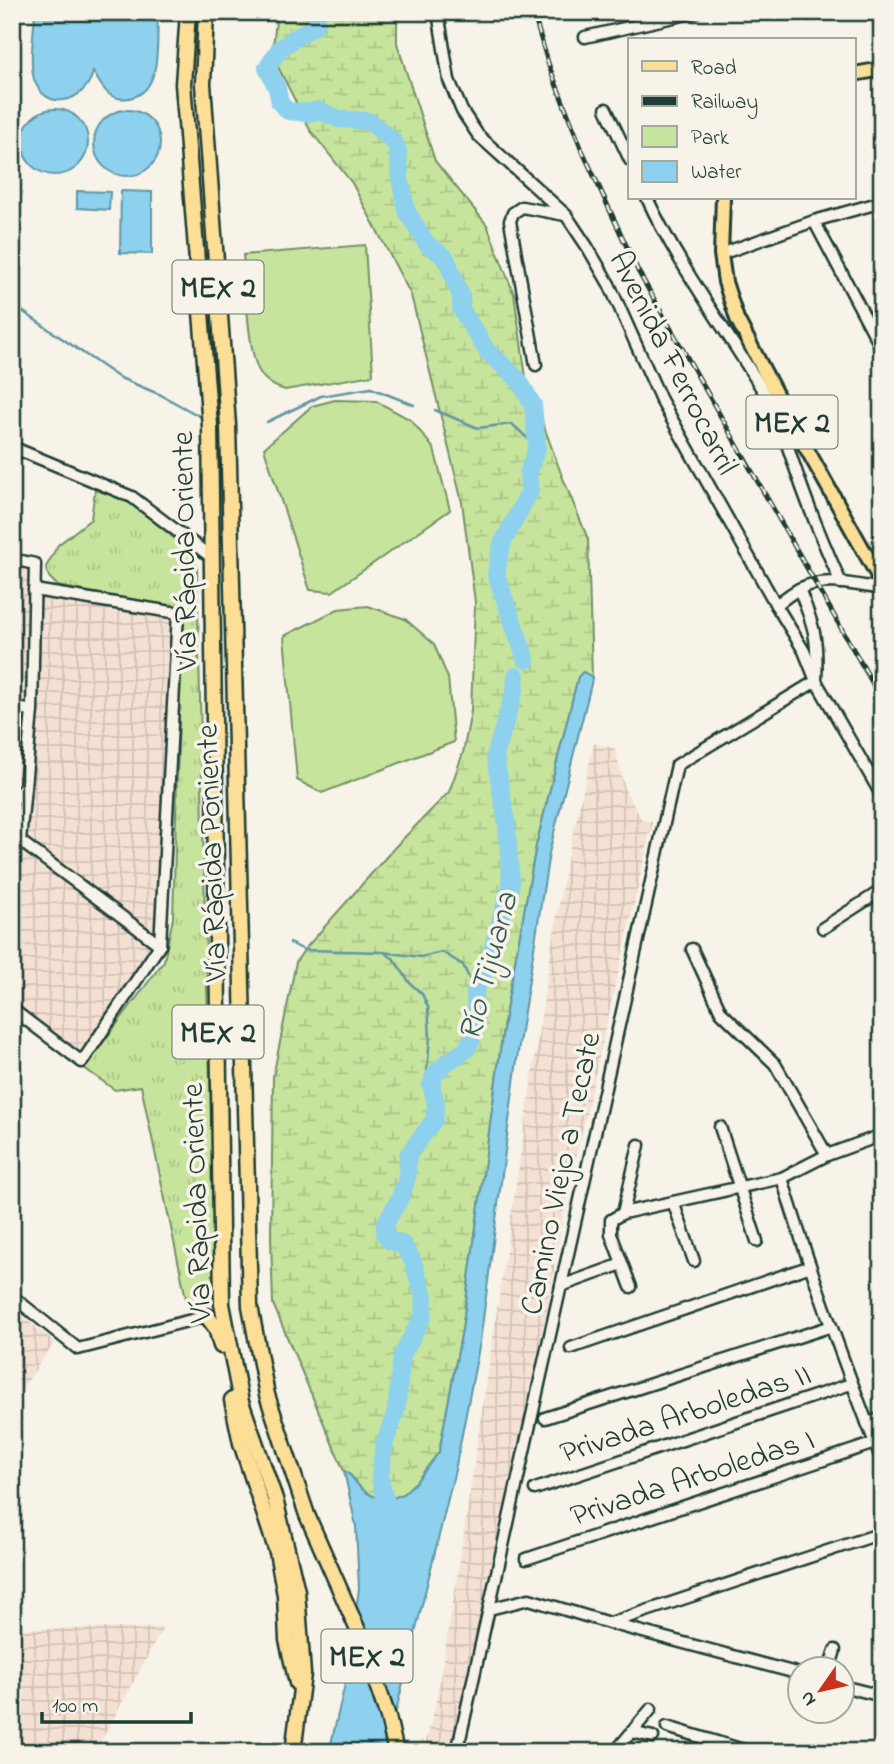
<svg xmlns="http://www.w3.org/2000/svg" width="894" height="1764" font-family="'Indie Flower',sans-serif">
<defs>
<pattern id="industrial-grid" width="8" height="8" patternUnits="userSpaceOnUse" patternTransform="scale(1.75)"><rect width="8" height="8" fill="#f5e1d4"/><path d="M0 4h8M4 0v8" fill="none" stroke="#d2c2b7"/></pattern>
<pattern id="grass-tufts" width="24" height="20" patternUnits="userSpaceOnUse" patternTransform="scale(1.75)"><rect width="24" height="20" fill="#c7e49c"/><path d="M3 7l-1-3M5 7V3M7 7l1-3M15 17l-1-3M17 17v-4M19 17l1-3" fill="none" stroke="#aac487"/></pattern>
<pattern id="wetland-marsh" width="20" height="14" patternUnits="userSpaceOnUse" patternTransform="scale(1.75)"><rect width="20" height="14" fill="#c7e49c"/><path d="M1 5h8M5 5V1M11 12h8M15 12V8" fill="none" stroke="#aac487"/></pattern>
</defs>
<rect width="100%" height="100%" fill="#f7f3e8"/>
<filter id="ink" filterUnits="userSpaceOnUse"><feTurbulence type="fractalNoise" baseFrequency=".0143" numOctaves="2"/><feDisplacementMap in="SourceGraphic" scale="14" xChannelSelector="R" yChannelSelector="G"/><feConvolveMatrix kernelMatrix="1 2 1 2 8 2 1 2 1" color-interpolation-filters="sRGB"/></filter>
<g filter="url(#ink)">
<g fill="url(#industrial-grid)">
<polygon points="12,559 35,564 34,590 178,613 160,945 82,1062 12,1009"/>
<polygon points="594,743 615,749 625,790 642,820 653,821 564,1210 546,1314 450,1752 423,1752 435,1708 457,1578 551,950 566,864"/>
<polygon points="12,1308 55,1342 12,1403"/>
<polygon points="163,1628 95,1752 12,1752 12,1629"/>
</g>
<polygon fill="url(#grass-tufts)" stroke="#739068" stroke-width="2" points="95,490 130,501 187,549 197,566 206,957 217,1295 187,1303 141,1086 115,1090 84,1068 164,961 173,918 182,610 58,586 49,577 46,567 58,545 91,519"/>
<path fill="url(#wetland-marsh)" stroke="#739068" stroke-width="2" d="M277 12H397V43L435 161 487 225 514 294 526 377 562 476 588 539 592 677 583 672 578 677 536 846 504 1022 462 1330 439 1452 415 1483 403 1494 386 1501C376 1499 368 1495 361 1488 354 1482 353 1475 344 1471L273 1304 271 1237 273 1077 296 962 304 950 395 847 449 792 463 753 471 711 475 602 462 502 411 295 352 183 310 130 272 55Z"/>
<g fill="#c7e49c" stroke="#739068" stroke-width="2">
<path d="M365 245 373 375 285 390C274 387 265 382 259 371 247 348 246 283 243 255Z"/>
<polygon points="335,400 376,401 411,420 434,449 450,510 332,592 310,590 264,448 312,406"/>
<polygon points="368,606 405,619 434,644 448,678 454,742 322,793 297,780 284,636 338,609"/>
</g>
<g fill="#8dd1ee" stroke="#6196a4" stroke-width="2">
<path d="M35 12H158C156 38 164 93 129 98 107 102 102 85 93 72 85 103 45 113 34 79 29 62 34 31 35 12Z"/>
<circle cx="55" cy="142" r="33"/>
<circle cx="127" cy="143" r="33"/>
<polygon points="77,191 110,192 109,210 77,208"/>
<polygon points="121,191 152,192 152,254 120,253"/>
<path d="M583 672 592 677 591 684 549 853 520 1037 480 1342 455 1470 386 1752H329L346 1680 359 1589 356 1526 344 1471C353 1475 354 1482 361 1488 368 1495 376 1498 386 1501L403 1494 415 1483 439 1452 462 1330 504 1022 536 846 578 677Z"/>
</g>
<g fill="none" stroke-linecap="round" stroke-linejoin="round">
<g stroke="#6196a4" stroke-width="2.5">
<polyline points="12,304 118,377 161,395 201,417"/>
<polyline points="435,410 478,428 512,424 537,447"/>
<polyline points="267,422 321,396 371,388 414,405"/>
<polyline points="290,943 304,950 383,952 421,957 442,952 463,965 475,991"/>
<polyline points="386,954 393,958 410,983 422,994 428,1007 430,1037 427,1071 431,1085"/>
</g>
<g stroke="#8dd1ee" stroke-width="18">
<polyline points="317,12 317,21 314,26 280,48 267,68 277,88 280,103 288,111 309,113 318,110 339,119 369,121 394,142 398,151 400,179 407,212 427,244 446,258 461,296 461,309 487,351 518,379 533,405 537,447 528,474 530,491 502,544 496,574 526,660"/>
<polyline points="391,1525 380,1478 384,1445 396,1411 402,1355 423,1316 424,1297 412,1259 402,1244 390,1241 385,1234 385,1224 400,1198 407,1178 408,1155 434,1120 436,1103 431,1085 435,1074 446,1063 466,1050 472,1039 476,1026 475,991 488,963 511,885 507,825 495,756 515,689 516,676"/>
</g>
<g stroke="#1f3d34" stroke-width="15">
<g id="minor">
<polyline points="438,12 449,80 462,111 478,135 566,215 588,248 609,284 661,400 776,605 804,651 816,681 882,796"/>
<polyline points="585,37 696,12"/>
<polyline points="606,109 630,160"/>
<path d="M647 198C680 269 728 332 768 399 782 424 789 452 799 479 811 514 826 549 841 583"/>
<polyline points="814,221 882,349"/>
<polyline points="721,254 814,221 882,202"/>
<polyline points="536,365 510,221 513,213 522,207 565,215"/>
<polyline points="12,447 132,497 211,557"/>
<polyline points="12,559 35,564 32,711 20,841"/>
<polyline points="873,566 882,558"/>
<path d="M776 605C783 600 791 593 799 589 824 576 855 585 882 589"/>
<polyline points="12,707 32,711"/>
<polyline points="12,801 25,787"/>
<polyline points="12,835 160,945"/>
<polyline points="823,928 882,890"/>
<polyline points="692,949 721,1012 775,1064 827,1155"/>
<polyline points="12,1009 82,1062 160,945 178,613 34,590"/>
<polyline points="720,1127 757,1241"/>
<polyline points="878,1137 882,1147"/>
<path d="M782 1178C811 1274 845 1367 882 1461"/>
<polyline points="673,1202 694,1261"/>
<polyline points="623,1213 639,1145"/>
<polyline points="561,1286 622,1264"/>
<polyline points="631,1287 611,1234 611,1220 623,1213 782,1178 827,1155 882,1135"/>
<polyline points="12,1296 78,1349 207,1316"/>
<polyline points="571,1348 808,1267"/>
<polyline points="545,1418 829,1327"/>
<polyline points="867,1423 882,1418"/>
<polyline points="535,1489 851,1384"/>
<polyline points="526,1559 875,1443"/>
<polyline points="489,1609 529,1599 609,1623 800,1674"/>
<polyline points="610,1623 882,1533"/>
<polyline points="829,1670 835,1650"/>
<polyline points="842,1686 882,1696"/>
<polyline points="667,1727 750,1752"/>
<polyline points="632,1732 653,1737"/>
<path d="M457 1752 677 765 816 681C818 639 815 628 799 589"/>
<polyline points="615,1752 651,1709"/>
</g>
</g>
<g stroke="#1f3d34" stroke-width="18">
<g id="major">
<polyline points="854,74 882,69"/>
<polyline points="723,198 721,254 725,282 737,319 777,396 882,583"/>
</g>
</g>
<g stroke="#1f3d34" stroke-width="19">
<g id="highway">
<polyline points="188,12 183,84 210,426 222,1304 241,1402 275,1499 297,1591 303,1674 293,1752"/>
<polyline points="206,12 203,84 228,425 250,1306 267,1395 307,1515 360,1635 388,1717 396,1752"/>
<polyline points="207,1316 216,1328 221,1346"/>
<polyline points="232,1400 241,1443 277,1552 285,1595 287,1640 297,1683"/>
</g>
</g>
<use href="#minor" stroke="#f7f3e8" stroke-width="10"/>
<use href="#major" stroke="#fdde96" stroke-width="12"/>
<use href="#highway" stroke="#fdde96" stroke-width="14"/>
<g stroke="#1f3d34" stroke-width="5">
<polyline id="rail" points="533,12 549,66 582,150 638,271 882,700"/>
</g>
<use href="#rail" stroke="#f7f3e8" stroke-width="2.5" stroke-dasharray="8" stroke-linecap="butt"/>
</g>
</g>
<g text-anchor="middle" stroke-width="7" stroke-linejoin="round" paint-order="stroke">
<g fill="#f7f3e8" stroke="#60746a" stroke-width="2">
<rect x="172.5" y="260.5" width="91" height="53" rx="5"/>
<rect x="746.5" y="395.5" width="91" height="53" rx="5"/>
<rect x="172.5" y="1005.5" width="91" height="53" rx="5"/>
<rect x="321.5" y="1629.5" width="91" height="53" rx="5"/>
</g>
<g font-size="30" font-weight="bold" fill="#1f3d34">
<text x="218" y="297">MEX 2</text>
<text x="792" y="432">MEX 2</text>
<text x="218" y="1042">MEX 2</text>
<text x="367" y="1666">MEX 2</text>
</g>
<g font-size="32" fill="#1f3d34" stroke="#f7f3e8">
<text transform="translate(675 362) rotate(63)" y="11">Avenida Ferrocarril</text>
<text transform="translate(183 551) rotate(-91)" y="11">Vía Rápida Oriente</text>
<text transform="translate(210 853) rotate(-92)" y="11">Vía Rápida Poniente</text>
<text transform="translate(559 1173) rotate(-78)" y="11">Camino Viejo a Tecate</text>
<text transform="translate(195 1203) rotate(-92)" y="11">Vía Rápida Oriente</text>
<text transform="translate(685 1412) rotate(-18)" y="11">Privada Arboledas II</text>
<text transform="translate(692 1476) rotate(-18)" y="11">Privada Arboledas I</text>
</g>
<g font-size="33" font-style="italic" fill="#355b59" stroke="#f7f3e8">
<text transform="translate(486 966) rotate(-75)" y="12">Río Tijuana</text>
</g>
</g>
<rect width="894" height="1764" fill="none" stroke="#f7f3e8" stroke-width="42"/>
<rect x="21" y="21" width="852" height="1722" fill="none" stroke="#1f3d34" stroke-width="2.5" filter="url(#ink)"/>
<rect x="628" y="38" width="228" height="161" fill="#f7f3e8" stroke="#a1aaa0" stroke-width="2"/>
<rect x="642" y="61" width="35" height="10" fill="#fdde96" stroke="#a1aaa0" stroke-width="2"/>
<text x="691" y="74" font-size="21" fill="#1f3d34">Road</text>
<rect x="642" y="96" width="35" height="10" fill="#1f3d34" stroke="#a1aaa0" stroke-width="2"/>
<text x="691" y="108" font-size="21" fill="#1f3d34">Railway</text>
<rect x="642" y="126" width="35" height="21" fill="#c7e49c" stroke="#a1aaa0" stroke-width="2"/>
<text x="691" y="144" font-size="21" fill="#1f3d34">Park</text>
<rect x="642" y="161" width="35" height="21" fill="#8dd1ee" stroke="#a1aaa0" stroke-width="2"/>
<text x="691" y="178" font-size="21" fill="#1f3d34">Water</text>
<g transform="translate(821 1690) rotate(236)"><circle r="33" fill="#f7f3e8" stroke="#a1aaa0" stroke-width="2"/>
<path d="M0-5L12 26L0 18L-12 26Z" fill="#c8321e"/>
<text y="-10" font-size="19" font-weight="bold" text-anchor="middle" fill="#1f3d34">N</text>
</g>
<path d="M42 1712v10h149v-10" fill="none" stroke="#1f3d34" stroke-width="3.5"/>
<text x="52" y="1712" font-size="21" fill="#1f3d34" stroke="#f7f3e8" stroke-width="5" paint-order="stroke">100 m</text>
</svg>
